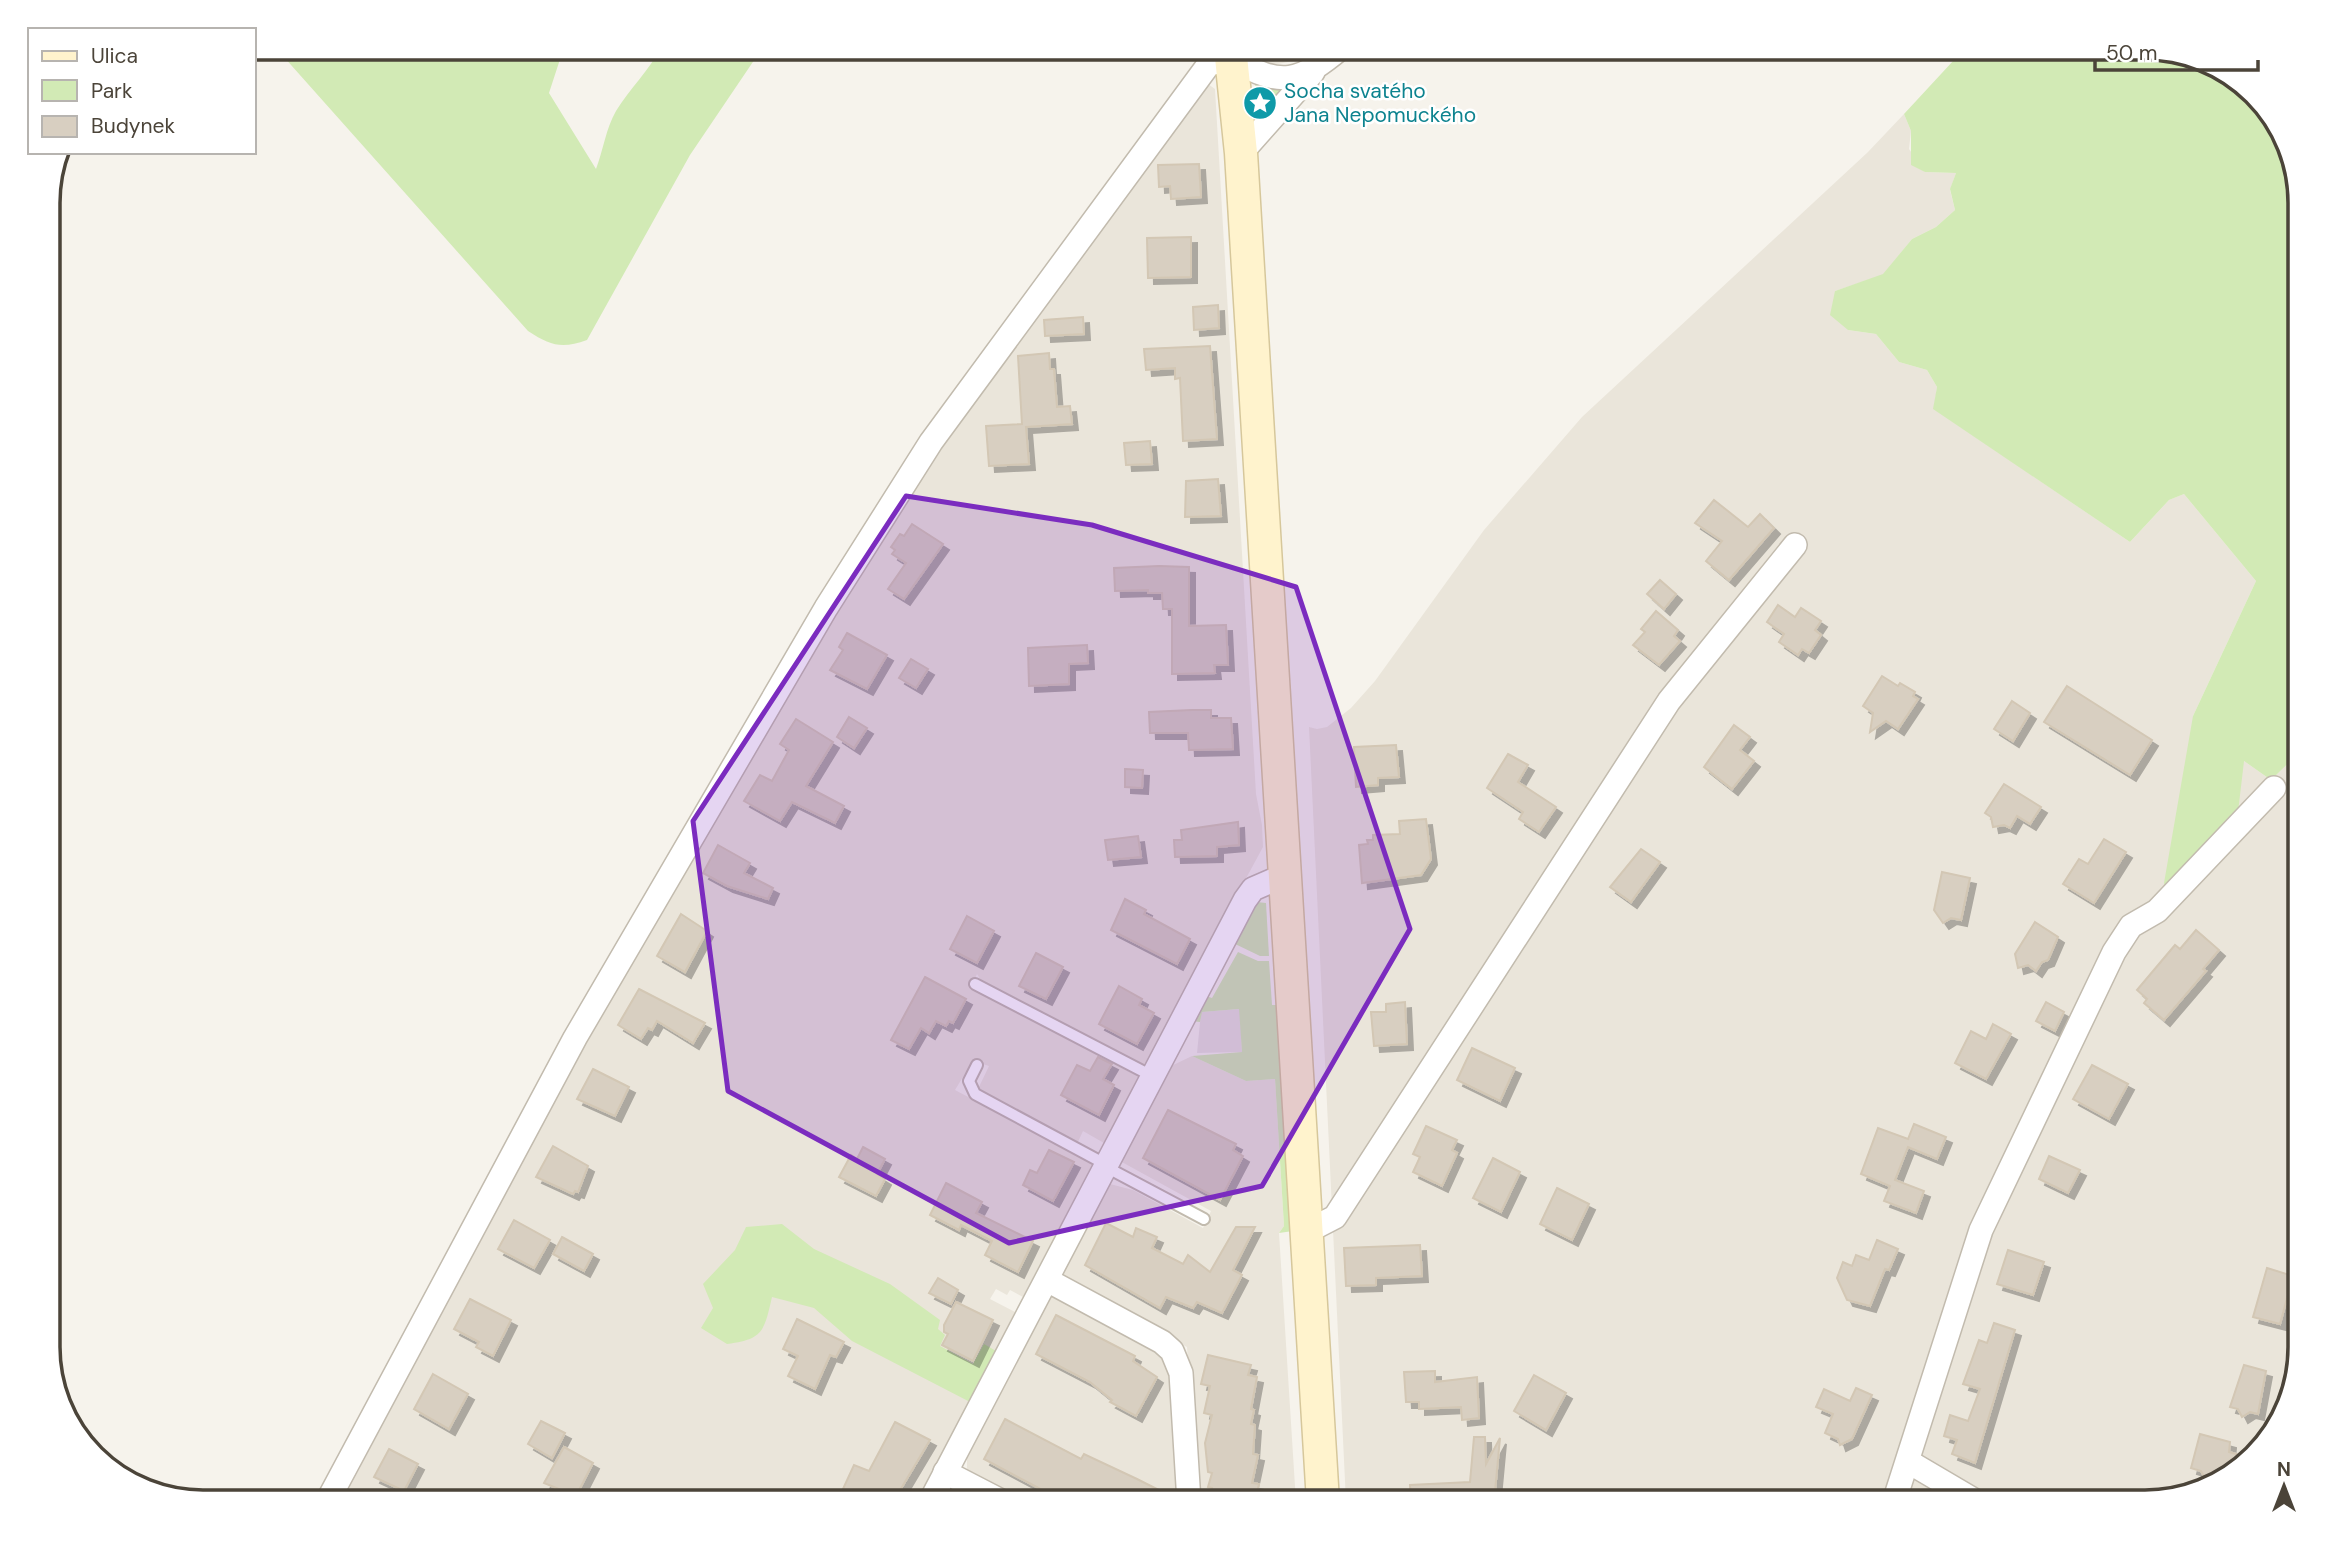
<svg xmlns="http://www.w3.org/2000/svg" width="2347" height="1549" font-family="'DM Sans',sans-serif">
<defs>
<filter id="shadow"><feDropShadow dx="6" dy="6" stdDeviation="0" flood-color="#0004"/></filter>
</defs>
<rect width="100%" height="100%" fill="#f6f3ec"/>
<g fill="#eae5da">
<polygon points="1260,47 1325,47 1304,59 1272,65"/>
<polygon points="1208,84 1215,89 1256,794 1262,825 1263,847 1145,1065 1131,1062 982,982 977,974 971,988 1139,1077 1104,1143 1083,1131 1077,1144 978,1089 989,1066 977,1062 972,1062 955,1090 1093,1163 1023,1297 1010,1290 1007,1295 996,1289 990,1299 1015,1312 919,1502 342,1502 582,1045 802,661 912,488"/>
<polygon points="1904,114 1911,131 1909,149 1925,172 1956,173 1950,190 1955,210 1936,227 1912,239 1883,275 1835,291 1848,330 1876,334 1899,362 1927,370 1937,387 1934,409 2130,542 2169,500 2184,494 2256,581 2193,716 2244,761 2271,780 2300,752 2300,1347 2273,1433 2214,1486 2145,1502 1346,1502 1309,727 1317,729 1327,727 1351,708 1375,681 1484,530 1582,417 1868,152"/>
<polygon points="1192,1056 1246,1081 1275,1079 1284,1226 1279,1233 1296,1502 1197,1502 1187,1347 1066,1283 1061,1274 1106,1187 1110,1184 1133,1190 1203,1228 1211,1211 1120,1161 1167,1068"/>
<polygon points="1049,1297 1059,1297 1157,1350 1169,1372 1180,1502 1021,1502 967,1472 967,1453"/>
</g>
<polygon fill="#e6e2dd" points="1240,1009 1242,1052 1197,1053 1201,1012"/>
<g fill="#d2eab5">
<path d="M275 47H564L549 93 596 169C603 151 606 128 616 111 630 88 649 71 661 47H763L690 155 587 340C562 349 551 346 528 331Z"/>
<polygon points="1966,47 2144,47 2231,74 2279,125 2300,202 2300,752 2271,780 2244,761 2235,838 2171,903 2164,883 2193,716 2256,581 2184,494 2169,500 2130,542 1933,409 1937,387 1927,370 1899,362 1876,334 1848,330 1830,315 1835,291 1883,274 1912,239 1936,227 1955,210 1950,189 1956,173 1925,172 1911,165 1911,131 1904,114"/>
<polygon points="1255,83 1282,89 1260,122"/>
<polygon points="1257,902 1266,903 1269,956 1260,956 1231,942"/>
<polygon points="1238,952 1258,961 1269,961 1272,1005 1279,1005 1293,1231 1279,1233 1284,1226 1275,1079 1246,1081 1192,1056 1242,1052 1239,1009 1202,1012 1200,1022 1190,1021 1203,995 1212,998"/>
<path d="M782 1224 814 1249 890 1284 940 1320 938 1329 945 1335 940 1346 973 1364 984 1344 996 1351 970 1402 852 1341 814 1308 772 1297C764 1332 763 1339 727 1344L701 1328 713 1308 703 1284 735 1250 746 1227Z"/>
</g>
<g fill="#d8cfc1" stroke="#d3c7b4" stroke-width="2" filter="url(#shadow)">
<polygon points="1199,164 1201,197 1171,199 1170,186 1159,187 1158,165"/>
<polygon points="1191,237 1191,277 1148,278 1147,238"/>
<polygon points="1218,305 1219,328 1194,330 1193,307"/>
<polygon points="1083,317 1084,334 1045,336 1044,320"/>
<polygon points="1210,346 1217,439 1183,441 1180,378 1175,379 1175,368 1146,370 1144,349"/>
<polygon points="1049,353 1050,369 1054,369 1057,407 1070,406 1072,424 1026,427 1029,464 989,466 986,426 1022,424 1018,356"/>
<polygon points="1150,441 1152,464 1126,465 1124,443"/>
<polygon points="1218,479 1221,516 1185,517 1186,481"/>
<polygon points="1714,500 1748,527 1760,514 1774,528 1729,580 1706,561 1722,541 1695,523"/>
<polygon points="912,524 943,544 904,599 888,589 906,563 892,554 895,550 891,547 900,534 904,536"/>
<polygon points="1159,566 1189,567 1189,626 1226,625 1228,665 1214,665 1215,673 1172,674 1172,609 1163,609 1162,593 1148,593 1148,590 1115,591 1114,568"/>
<polygon points="1660,580 1676,594 1664,609 1647,594"/>
<polygon points="1778,605 1795,617 1801,608 1821,621 1815,630 1821,635 1809,653 1802,649 1798,655 1779,642 1784,634 1767,622"/>
<polygon points="1656,611 1678,630 1674,636 1680,641 1659,665 1633,645 1645,632 1641,629"/>
<polygon points="847,633 887,655 867,689 830,670 843,650 839,647"/>
<polygon points="1087,645 1088,663 1069,664 1069,684 1029,686 1028,648"/>
<polygon points="911,659 928,669 916,688 899,678"/>
<polygon points="1882,676 1898,686 1900,683 1915,692 1913,696 1918,699 1898,729 1886,721 1870,732 1873,713 1863,706"/>
<polygon points="2067,686 2152,740 2130,775 2044,722"/>
<polygon points="2012,701 2030,713 2013,741 1994,729"/>
<polygon points="1192,710 1211,710 1211,718 1231,718 1233,749 1189,750 1188,733 1150,733 1149,712"/>
<polygon points="849,717 867,728 854,748 837,737"/>
<polygon points="796,719 833,742 806,786 844,806 835,823 792,802 780,821 744,801 760,775 772,781 789,750 780,744"/>
<polygon points="1734,725 1750,737 1740,750 1754,761 1732,789 1704,767"/>
<polygon points="1396,745 1399,777 1378,778 1378,785 1356,787 1354,747"/>
<polygon points="1508,754 1528,765 1518,782 1556,807 1539,832 1519,819 1523,812 1487,788"/>
<polygon points="1125,769 1143,770 1142,788 1125,787"/>
<polygon points="2004,784 2041,807 2030,824 2017,816 2010,828 2004,825 1993,827 1991,817 1985,813"/>
<polygon points="1426,819 1431,859 1421,875 1362,883 1359,845 1368,844 1367,840 1373,840 1373,835 1400,834 1399,821"/>
<polygon points="1238,822 1239,845 1217,847 1217,856 1175,857 1174,840 1182,840 1181,830"/>
<polygon points="1138,836 1141,857 1108,860 1105,840"/>
<polygon points="2104,839 2126,852 2094,903 2063,884 2079,859 2088,864"/>
<polygon points="718,845 750,863 744,873 773,888 768,899 727,886 703,873"/>
<polygon points="1641,849 1660,862 1631,902 1610,887"/>
<polygon points="1942,872 1970,878 1961,920 1951,918 1943,923 1934,910"/>
<polygon points="1125,899 1146,910 1144,914 1190,939 1177,964 1111,930"/>
<polygon points="681,914 707,931 685,972 657,956"/>
<polygon points="967,916 994,931 977,963 950,949"/>
<polygon points="2035,922 2058,937 2048,960 2042,962 2036,971 2028,965 2018,968 2015,954"/>
<polygon points="2196,930 2219,950 2203,969 2206,971 2164,1020 2144,1003 2147,999 2137,990 2175,945 2180,949"/>
<polygon points="1036,953 1063,967 1046,999 1019,986"/>
<polygon points="925,977 966,999 953,1023 949,1021 946,1026 936,1021 929,1033 921,1028 909,1049 891,1040"/>
<polygon points="1119,986 1142,999 1139,1005 1154,1013 1137,1044 1099,1024"/>
<polygon points="639,989 705,1023 693,1043 657,1021 652,1030 648,1028 641,1039 618,1025"/>
<polygon points="1405,1002 1407,1044 1374,1046 1371,1012 1386,1012 1386,1004"/>
<polygon points="2046,1002 2064,1012 2055,1031 2036,1021"/>
<polygon points="1993,1024 2011,1034 1986,1079 1955,1063 1971,1031 1986,1039"/>
<polygon points="1472,1048 1515,1068 1500,1101 1457,1080"/>
<polygon points="1098,1057 1112,1064 1103,1079 1114,1085 1099,1115 1061,1095 1077,1065 1090,1071"/>
<polygon points="2092,1065 2128,1084 2109,1119 2073,1099"/>
<polygon points="593,1069 629,1087 615,1116 577,1099"/>
<polygon points="1168,1110 1236,1144 1233,1150 1243,1156 1220,1200 1143,1158"/>
<polygon points="1914,1124 1946,1137 1937,1159 1908,1147 1895,1180 1924,1191 1916,1213 1884,1201 1890,1186 1861,1174 1878,1128 1908,1139"/>
<polygon points="1426,1126 1457,1140 1452,1150 1457,1153 1442,1186 1413,1172 1420,1157 1413,1154"/>
<polygon points="553,1146 588,1166 578,1192 575,1191 573,1194 536,1177"/>
<polygon points="863,1147 885,1159 877,1174 885,1179 876,1196 839,1177 851,1155 857,1159"/>
<polygon points="1049,1150 1074,1162 1053,1201 1023,1185 1030,1170 1037,1173"/>
<polygon points="2049,1156 2080,1170 2068,1193 2039,1179"/>
<polygon points="1493,1158 1520,1172 1501,1212 1473,1198"/>
<polygon points="946,1183 982,1202 976,1213 1033,1241 1018,1272 985,1255 992,1241 961,1225 959,1230 930,1215"/>
<polygon points="1557,1188 1589,1204 1572,1240 1540,1224"/>
<polygon points="514,1220 550,1240 534,1268 498,1249"/>
<polygon points="1106,1223 1133,1237 1136,1228 1157,1237 1152,1248 1183,1264 1188,1255 1210,1272 1236,1227 1255,1227 1233,1270 1242,1275 1222,1313 1197,1302 1193,1308 1166,1297 1160,1308 1085,1265"/>
<polygon points="562,1237 593,1254 584,1271 553,1254"/>
<polygon points="1877,1240 1898,1249 1889,1270 1885,1269 1870,1306 1847,1300 1837,1278 1843,1262 1852,1266 1856,1255 1869,1260"/>
<polygon points="1420,1245 1422,1276 1376,1278 1376,1285 1346,1286 1344,1248"/>
<polygon points="2008,1250 2044,1262 2033,1295 1997,1284"/>
<polygon points="2267,1268 2293,1276 2280,1324 2253,1317"/>
<polygon points="938,1278 958,1290 951,1304 929,1293"/>
<polygon points="470,1299 511,1320 493,1356 476,1347 479,1342 454,1329"/>
<polygon points="956,1302 993,1320 973,1361 942,1345 948,1334 944,1332 944,1325"/>
<polygon points="1056,1315 1135,1356 1133,1361 1157,1377 1136,1416 1110,1402 1112,1400 1090,1382 1036,1354"/>
<polygon points="797,1319 844,1342 836,1357 830,1355 815,1389 788,1376 798,1356 783,1349"/>
<polygon points="1994,1323 2015,1330 1975,1463 1952,1454 1957,1440 1944,1436 1950,1415 1968,1421 1980,1389 1963,1384 1979,1340 1987,1343"/>
<polygon points="1208,1355 1251,1365 1248,1375 1257,1377 1251,1409 1254,1410 1251,1424 1255,1425 1253,1454 1258,1455 1252,1483 1259,1484 1255,1502 1210,1502 1212,1488 1208,1487 1212,1473 1208,1472 1205,1443 1212,1415 1204,1413 1210,1386 1201,1384"/>
<polygon points="2244,1365 2266,1371 2258,1414 2250,1412 2242,1417 2238,1409 2230,1407"/>
<polygon points="1435,1371 1435,1382 1477,1377 1479,1418 1462,1420 1461,1407 1419,1409 1419,1402 1406,1402 1404,1372"/>
<polygon points="433,1374 468,1394 449,1429 414,1409"/>
<polygon points="1534,1375 1566,1393 1546,1430 1514,1411"/>
<polygon points="1856,1388 1872,1395 1852,1439 1840,1445 1838,1439 1825,1433 1833,1414 1816,1407 1824,1389 1850,1401"/>
<polygon points="1005,1419 1081,1459 1084,1454 1137,1479 1175,1498 1175,1502 1065,1502 984,1459"/>
<polygon points="541,1421 565,1433 552,1458 528,1444"/>
<polygon points="895,1422 930,1440 893,1502 837,1502 854,1465 869,1471"/>
<polygon points="2200,1434 2230,1442 2229,1452 2246,1457 2223,1477 2213,1474 2205,1478 2201,1471 2191,1468"/>
<polygon points="1474,1437 1485,1437 1486,1464 1500,1438 1494,1502 1411,1502 1410,1485 1470,1482"/>
<polygon points="564,1447 593,1463 576,1496 544,1483"/>
<polygon points="389,1449 418,1464 404,1491 374,1477"/>
</g>
<g fill="none" stroke-linecap="round" stroke-linejoin="round">
<g stroke="#c2bbae" stroke-width="14">
<g id="lane">
<polyline points="975,984 1152,1076"/>
<polyline points="977,1065 969,1081 975,1094 1107,1165"/>
<polyline points="1106,1167 1204,1219"/>
</g>
</g>
<g stroke="#c2bbae" stroke-width="26">
<g id="street">
<polyline points="1241,153 1313,72"/>
<polyline points="1306,1232 1335,1217 1669,701 1795,545"/>
<polyline points="1047,1280 1162,1342 1172,1351 1181,1373 1189,1502"/>
<polyline points="1909,1462 1977,1502"/>
<polyline points="945,1472 1003,1502"/>
<path d="M327 1502 575 1038 826 608 931 442 1209 64 1232 59C1282 88 1299 83 1342 47"/>
<polyline points="930,1502 1245,900 1253,889 1285,875"/>
<polyline points="1894,1502 1981,1230 2114,952 2131,926 2157,911 2274,788"/>
</g>
</g>
<g stroke="#d6c79b" stroke-width="35">
<polyline id="secondary" points="1230,47 1241,153 1323,1502"/>
</g>
<use href="#lane" stroke="#fff" stroke-width="10"/>
<use href="#street" stroke="#fff" stroke-width="23"/>
<use href="#secondary" stroke="#fff3cd" stroke-width="32"/>
</g>
<path fill="#7b2cbf" fill-opacity="0.2" stroke="#7b2cbf" stroke-width="5" stroke-linejoin="round" d="M906 496 1092 525 1296 587 1410 929 1262 1186 1009 1243 728 1091 693 821Z"/>
<defs>
<g id="sight-disc" transform="scale(1.75)"><circle r="9.5" fill="#0f9aa8" stroke="#fff"/><path d="M0-6L1.8-2.2L6-1.7L2.9 1.2L3.7 5.4L0 3.3L-3.7 5.4L-2.9 1.2L-6-1.7L-1.8-2.2Z" fill="#fff"/></g>
</defs>
<g fill-rule="evenodd">
<use href="#sight-disc" x="1260" y="103"/>
</g>
<g text-anchor="middle" stroke-width="5" stroke-linejoin="round" paint-order="stroke">
<g font-size="21" fill="#0d838f" stroke="#fff" text-anchor="start">
<text x="1284" y="98">Socha svatého<tspan x="1284" dy="24">Jana Nepomuckého</tspan></text>
</g>
</g>
<path d="M0 0H2347V1549H0ZM203 60H2145A143 143 0 0 1 2288 203V1347A143 143 0 0 1 2145 1490H203A143 143 0 0 1 60 1347V203A143 143 0 0 1 203 60Z" fill="#fff" fill-rule="evenodd"/>
<path fill="none" stroke="#4b4439" stroke-width="3.5" d="M203 60H2145A143 143 0 0 1 2288 203V1347A143 143 0 0 1 2145 1490H203A143 143 0 0 1 60 1347V203A143 143 0 0 1 203 60Z"/>
<rect x="28" y="28" width="228" height="126" fill="#ffffff" stroke="#b7b4b0" stroke-width="2"/>
<rect x="42" y="51" width="35" height="10" fill="#fff3cd" stroke="#b7b4b0" stroke-width="2"/>
<text x="91" y="63" font-size="21" fill="#4b4439">Ulica</text>
<rect x="42" y="80" width="35" height="21" fill="#d2eab5" stroke="#b7b4b0" stroke-width="2"/>
<text x="91" y="98" font-size="21" fill="#4b4439">Park</text>
<rect x="42" y="116" width="35" height="21" fill="#d8cfc1" stroke="#b7b4b0" stroke-width="2"/>
<text x="91" y="133" font-size="21" fill="#4b4439">Budynek</text>
<g transform="translate(2284 1486)" stroke="#ffffff" stroke-width="5" paint-order="stroke">
<path d="M0-5L12 26L0 18L-12 26Z" fill="#4b4439"/>
<text y="-10" font-size="19" font-weight="bold" text-anchor="middle" fill="#4b4439">N</text>
</g>
<path d="M2095 60v10h163v-10" fill="none" stroke="#4b4439" stroke-width="3.5"/>
<text x="2106" y="60" font-size="21" fill="#4b4439" stroke="#ffffff" stroke-width="5" paint-order="stroke">50 m</text>
</svg>
